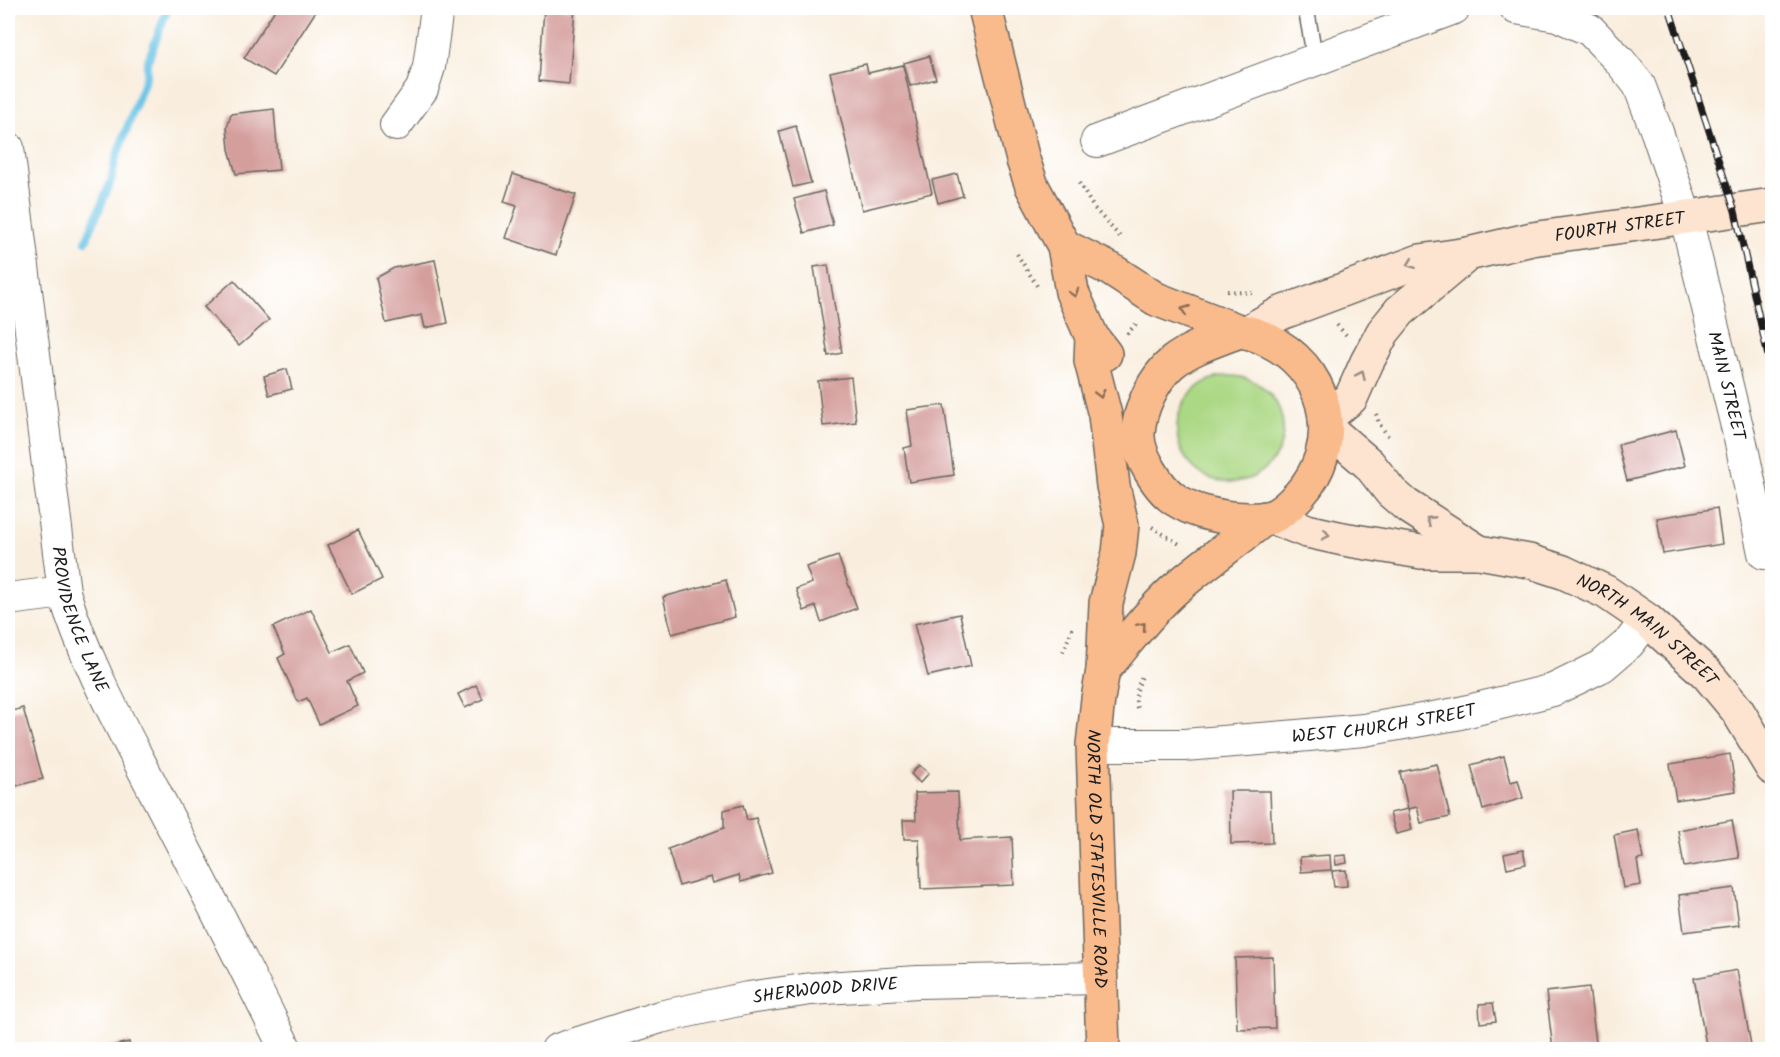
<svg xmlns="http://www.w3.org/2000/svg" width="1780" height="1057" font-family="Kalam,sans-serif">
<rect width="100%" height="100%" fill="#fff"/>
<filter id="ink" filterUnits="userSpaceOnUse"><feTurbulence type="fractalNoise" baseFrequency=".0167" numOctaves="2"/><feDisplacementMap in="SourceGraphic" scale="12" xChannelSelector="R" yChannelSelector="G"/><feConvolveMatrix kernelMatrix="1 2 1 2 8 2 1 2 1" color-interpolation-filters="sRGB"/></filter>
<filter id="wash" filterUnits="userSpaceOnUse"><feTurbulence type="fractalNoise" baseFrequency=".008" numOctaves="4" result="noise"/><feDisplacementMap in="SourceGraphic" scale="24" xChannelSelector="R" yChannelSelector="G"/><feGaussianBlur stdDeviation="1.35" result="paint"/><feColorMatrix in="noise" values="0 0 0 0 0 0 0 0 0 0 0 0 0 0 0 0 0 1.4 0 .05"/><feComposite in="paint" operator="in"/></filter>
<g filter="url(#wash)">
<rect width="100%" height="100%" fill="#f9eede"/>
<circle fill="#abd884" stroke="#647a50" stroke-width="1.5" cx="1230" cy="429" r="53"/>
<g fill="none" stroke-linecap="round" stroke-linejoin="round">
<polyline stroke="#67c3e5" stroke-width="8" points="86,241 111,181 116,158 147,74 147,63 168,8"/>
</g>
<g id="blocks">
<g fill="#d49e9c">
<polygon points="276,8 318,8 274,76 244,58"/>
<polygon points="544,8 575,8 569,84 539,81"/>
<polygon points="929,56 936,79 910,86 904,63"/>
<polygon points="866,64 868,73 903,65 932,193 862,210 830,72"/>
<polygon points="274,109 279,170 236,174 229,149 227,127 231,114"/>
<polygon points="796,126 811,183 793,187 779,131"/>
<polygon points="513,174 576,195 556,255 506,238 517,206 504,202"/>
<polygon points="957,174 963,196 938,203 932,180"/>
<polygon points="824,191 833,225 804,233 794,199"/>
<polygon points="435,260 448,323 425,328 422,315 386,323 376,278 394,268"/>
<polygon points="828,265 842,353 828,356 814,267"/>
<polygon points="234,280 269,320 239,346 204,307"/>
<polygon points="287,369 292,389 269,395 264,376"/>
<polygon points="851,377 856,422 823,426 818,381"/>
<polygon points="944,405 954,475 909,482 904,448 912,446 907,410"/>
<polygon points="1676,430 1685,466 1627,481 1618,445"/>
<polygon points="1717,508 1722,544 1663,554 1657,518"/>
<polygon points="358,530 382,579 352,594 328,545"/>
<polygon points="838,556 857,608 821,622 816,606 804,611 796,589 812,583 806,567"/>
<polygon points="726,580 735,617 672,634 663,597"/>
<polygon points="311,609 332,652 350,644 363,673 347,681 358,706 319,724 307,698 298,702 278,658 285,654 273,627"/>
<polygon points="960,614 971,666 928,676 914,624"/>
<polygon points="476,685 483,699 465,708 458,694"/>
<polygon points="23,708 43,779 8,788 8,712"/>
<polygon points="1730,754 1736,791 1676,800 1670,764"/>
<polygon points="1504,756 1511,782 1518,780 1523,798 1483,810 1471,765"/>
<polygon points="1437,764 1450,817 1421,823 1417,807 1408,809 1400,772"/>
<polygon points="919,765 929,773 920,783 911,774"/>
<polygon points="1230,791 1270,791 1272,843 1231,844"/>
<polygon points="958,792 960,840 1012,837 1014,885 921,889 919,839 904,839 903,820 916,820 915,793"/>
<polygon points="743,805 747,820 756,818 772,873 741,882 739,875 713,883 711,877 679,886 668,849 724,828 724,810"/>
<polygon points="1408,809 1412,830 1396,834 1390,813"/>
<polygon points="1732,820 1739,858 1684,867 1678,830"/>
<polygon points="1638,830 1643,859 1637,860 1641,885 1623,888 1614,835"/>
<polygon points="1523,850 1526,864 1507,868 1504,854"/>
<polygon points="1330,855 1331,870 1301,872 1300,857"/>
<polygon points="1346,855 1347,863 1336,865 1335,856"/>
<polygon points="1346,870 1347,886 1334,887 1332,871"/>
<polygon points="1734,888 1739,925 1684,932 1679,895"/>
<polygon points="1273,957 1275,1028 1237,1029 1235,958"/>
<polygon points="1737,970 1752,1050 1707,1050 1694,978"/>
<polygon points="1589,987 1597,1050 1553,1050 1546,992"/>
<polygon points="1493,1003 1496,1021 1480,1023 1479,1004"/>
<polygon points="129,1042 131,1050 99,1050 99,1049"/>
</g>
</g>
</g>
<g filter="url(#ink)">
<use href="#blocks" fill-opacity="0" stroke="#696660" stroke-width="1.5"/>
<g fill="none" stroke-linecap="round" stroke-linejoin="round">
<g stroke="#696660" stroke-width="18">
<polyline id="lane" points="1306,8 1315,59"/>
</g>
<g stroke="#696660" stroke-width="34">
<g id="street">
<path id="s1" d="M1516 8 1557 15 1590 30 1619 60 1639 85 1657 132 1686 218 1741 443 1764 553"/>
<polyline points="396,125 422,89 429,67 437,8"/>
<polyline points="1097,141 1454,8"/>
<path id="s2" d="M8 148 64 592C86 665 124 731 158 798 202 882 244 965 286 1050"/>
<polyline points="8,599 64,592"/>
<path id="s3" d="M1093 745H1184L1286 737 1364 730 1456 714 1553 690 1602 666 1629 643 1647 620"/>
<path id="s4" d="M557 1050 660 1017 748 998 811 989 918 982 1100 978"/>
</g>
</g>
<g stroke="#696660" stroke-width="36">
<g id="secondary">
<path id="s5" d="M1247 332 1281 313 1420 261 1468 254 1532 239 1772 205"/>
<polyline points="1325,419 1351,398 1367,362 1383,332 1400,311 1468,254"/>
<polyline points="1326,427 1369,464 1391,492 1406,505 1479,552"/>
<path id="s6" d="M1271 517 1307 531 1343 539 1421 552H1479L1529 561 1563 572 1606 592 1647 620 1707 674 1737 710 1772 768"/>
</g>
</g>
<g stroke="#696660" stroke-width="36">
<g id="primary">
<polyline points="985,8 1023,160 1032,186 1064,246 1072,292 1092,337 1105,354"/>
<polyline points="1064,246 1110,269 1156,299 1239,331"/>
<path d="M1239 331C1253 332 1265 338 1277 345 1331 377 1342 447 1300 494 1292 503 1280 515 1268 518 1257 520 1242 519 1231 518 1211 515 1193 511 1176 500 1159 490 1137 454 1138 434 1139 409 1154 378 1173 362 1192 347 1217 340 1239 331Z"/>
<path id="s7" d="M1092 337 1091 361 1105 415 1113 486 1122 525 1119 553 1106 603 1103 670 1098 699 1093 745 1103 1050"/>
<path d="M1103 670C1126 644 1148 613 1174 590 1203 564 1235 543 1265 518"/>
</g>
</g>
<g stroke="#696660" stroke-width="4" stroke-dasharray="1.5 4.5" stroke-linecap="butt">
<polyline points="1079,183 1094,208 1122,239"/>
<polyline points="1017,254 1039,289"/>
<polyline points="1227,291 1252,293"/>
<polyline points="1337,325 1348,337"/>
<polyline points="1127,334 1138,322"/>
<polyline points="1376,414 1379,423 1390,439"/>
<polyline points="1152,527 1181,545"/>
<polyline points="1063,652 1073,627"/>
<path d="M1137 708C1134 696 1138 685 1143 674"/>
</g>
<use href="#lane" stroke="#fff" stroke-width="15"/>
<use href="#street" stroke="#fff" stroke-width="32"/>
<use href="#secondary" stroke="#fde4d1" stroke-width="33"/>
<use href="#primary" stroke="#fabb8c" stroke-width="33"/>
<g stroke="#1c1c1c" stroke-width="7">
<polyline id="rail" points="1669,8 1735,211 1772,374"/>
</g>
<use href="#rail" stroke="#fff" stroke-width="4.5" stroke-dasharray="14" stroke-linecap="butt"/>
</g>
<defs><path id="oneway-chevron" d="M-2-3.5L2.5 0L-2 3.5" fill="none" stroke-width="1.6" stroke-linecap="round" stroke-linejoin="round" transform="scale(1.5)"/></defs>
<g stroke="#988a80">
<use href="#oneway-chevron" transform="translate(1411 264) rotate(159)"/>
<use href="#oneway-chevron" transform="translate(1361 375) rotate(-65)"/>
<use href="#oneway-chevron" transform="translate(1430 520) rotate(-147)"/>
<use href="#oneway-chevron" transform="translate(1326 535) rotate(12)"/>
</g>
<g stroke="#8b6c54">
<use href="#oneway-chevron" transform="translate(1074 293) rotate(72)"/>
<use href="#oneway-chevron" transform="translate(1185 310) rotate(-158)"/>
<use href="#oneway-chevron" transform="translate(1100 394) rotate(76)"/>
<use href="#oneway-chevron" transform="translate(1142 626) rotate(-49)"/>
</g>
</g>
<g text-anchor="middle" stroke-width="6" stroke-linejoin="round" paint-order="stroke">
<g font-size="18" fill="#1c1c1c" stroke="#fff">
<text dy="6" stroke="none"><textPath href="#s5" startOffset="390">FOURTH STREET</textPath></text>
<text dy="6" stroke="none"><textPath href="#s1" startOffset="465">MAIN STREET</textPath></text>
<text dy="6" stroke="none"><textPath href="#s2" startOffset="478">PROVIDENCE LANE</textPath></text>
<text dy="6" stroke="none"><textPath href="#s6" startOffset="402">NORTH MAIN STREET</textPath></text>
<text dy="6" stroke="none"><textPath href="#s3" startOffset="292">WEST CHURCH STREET</textPath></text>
<text dy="6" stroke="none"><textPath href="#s7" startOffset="528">NORTH OLD STATESVILLE ROAD</textPath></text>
<text dy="6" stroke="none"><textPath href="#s4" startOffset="276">SHERWOOD DRIVE</textPath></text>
</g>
</g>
<rect width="1780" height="1057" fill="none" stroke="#fff" stroke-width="30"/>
</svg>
